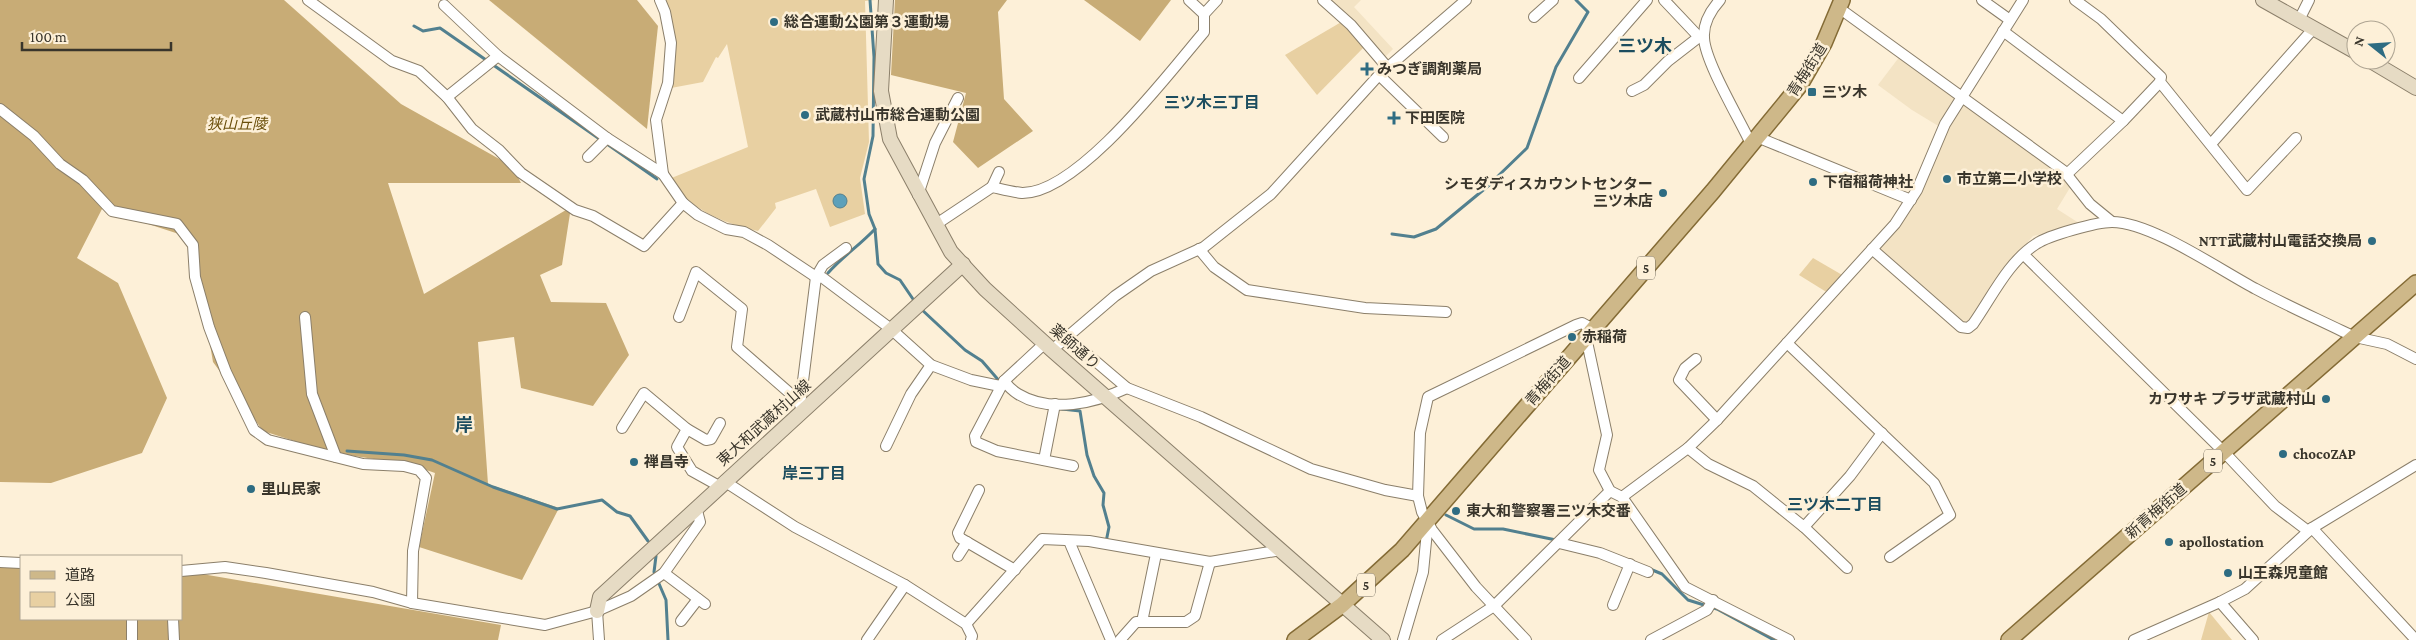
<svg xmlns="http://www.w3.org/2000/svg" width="2416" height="640" font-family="'Crimson Pro','Noto Sans JP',serif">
<rect width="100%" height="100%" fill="#fdf0d8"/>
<g fill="#f3e3c4">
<polygon points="1326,0 1361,0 1354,7 1393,49 1384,58"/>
<polygon points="1900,56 1954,96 1955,101 1940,127 1912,110 1878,85"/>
<polygon points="1962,103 2062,175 2071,186 2057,209 2082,225 2033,236 2018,253 1969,321 1964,322 1879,248"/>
</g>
<g fill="#e8d0a2">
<path d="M663 0H875L865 1 869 142 860 178 865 214 830 227 816 189 775 203 776 208 758 231C718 221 695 212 669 179L748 147 727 44 718 58 716 57 703 82 671 88C674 56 679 31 663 0Z"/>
<polygon points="1343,21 1366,45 1317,95 1285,55"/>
<polygon points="1813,258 1844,276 1828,293 1799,275"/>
<polygon points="2209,612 2232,640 2201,640"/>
</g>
<g fill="#c8ac76">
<polygon points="0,0 284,0 401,104 512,166 521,183 388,183 424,294 571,207 562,265 540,275 551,302 606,303 629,355 593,406 521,388 514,337 478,342 488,484 559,508 522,580 419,547 435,473 412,465 329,452 263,431 213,362 193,245 182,235 102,209 77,258 118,283 167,398 142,453 51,483 0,482"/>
<polygon points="489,0 637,0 658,26 647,129"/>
<polygon points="895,0 1007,0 998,12 1004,99 1033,131 978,168 953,142 966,93 891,75"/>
<polygon points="1084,0 1171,0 1140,41"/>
<polygon points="0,562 21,563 21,619 181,619 181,572 202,574 501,625 498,640 0,640"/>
</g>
<circle fill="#5ca0ba" stroke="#52808f" cx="840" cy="201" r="7"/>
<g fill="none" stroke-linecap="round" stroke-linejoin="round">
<g stroke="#52808f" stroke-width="3">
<polyline points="870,0 874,57 873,136 864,179 869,214 875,229 878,264 886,273 900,280 915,302"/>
<polyline points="414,26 423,31 440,28 601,140"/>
<polyline points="607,144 657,179"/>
<polyline points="1496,178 1527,148 1556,67 1588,12 1576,0"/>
<polyline points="1392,234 1414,237 1436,229 1493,182"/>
<path d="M828 273C842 257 860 245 875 229"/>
<polyline points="920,308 965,350 982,361 1001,383"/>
<polyline points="1062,409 1080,411 1087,455 1094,476 1104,493 1103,505 1109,527 1106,542"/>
<polyline points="347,451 404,455 432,460 493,487 557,509 602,500 617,512 630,516 648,541"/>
<polyline points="1446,515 1474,529 1503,529 1556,540"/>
<polyline points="656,556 654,572 666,600 668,640"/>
<polyline points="1650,569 1662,574 1688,600 1717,609 1774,640"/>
</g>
<g stroke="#8b7f6a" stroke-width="12">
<g id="street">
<polyline points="308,0 392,61 419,71 447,97 472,129 499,150 521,173 575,210 593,216 644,246 683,203"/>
<polyline points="660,0 665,12 671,43 668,83 656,120 663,174"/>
<polyline points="1189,0 1204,14"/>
<polyline points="1323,0 1351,25 1387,67"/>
<polyline points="1664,0 1699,37 1704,38"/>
<path d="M1720 0C1711 10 1703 24 1704 38 1705 62 1740 120 1751 144"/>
<polyline points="1982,0 2010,20"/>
<polyline points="2075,0 2101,19 2161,77 2160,82 2247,190 2296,138"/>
<polyline points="444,5 498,56 607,138 663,174 683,203 698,215 726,229 744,232 768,245 816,277 823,278 891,329 931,365 971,380 1000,386"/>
<polyline points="1839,8 2064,171 2090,204 2112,222"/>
<polyline points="1534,17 1553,0"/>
<polyline points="2299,20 2309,0"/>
<polyline points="2003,31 2123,121"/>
<polyline points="1379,75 1443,137"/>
<polyline points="1579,78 1647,0"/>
<polyline points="1632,91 1644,85 1668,61 1699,37"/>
<polyline points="447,97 498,56"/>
<polyline points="0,109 34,136 60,164 83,180 112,211 177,224 193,245 195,277 209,327 226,372 254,430 268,440 363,464 404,466 419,470 426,478 413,551 412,603"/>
<polyline points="1757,137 1911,200"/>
<polyline points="2211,144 2314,28"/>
<polyline points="588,157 607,138"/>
<polyline points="2067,174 2123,121 2160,82"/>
<polyline points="992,187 999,172"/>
<polyline points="918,195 935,143 958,98"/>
<path d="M935 225 992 187C1001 189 1012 192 1022 193 1078 194 1169 73 1204 32V14L1217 0"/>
<polyline points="1199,249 1214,267 1247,290 1365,308 1446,312"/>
<path d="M1872 249 1961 327 1968 328 1973 324C1992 297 2008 262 2036 244 2049 235 2097 222 2112 222 2151 222 2220 270 2256 289 2284 304 2313 317 2342 331L2355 337 2387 344 2416 359"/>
<polyline points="2024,255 2224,452 2275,506 2308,531"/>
<polyline points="305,317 312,394 336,457"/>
<polyline points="679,317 696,272 742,309 737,347 800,402"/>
<polyline points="1067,337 1127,388 1201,417 1311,469 1385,490 1418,496"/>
<polyline points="1586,337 1607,435 1599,470 1610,491 1622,497 1685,587 1789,640"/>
<polyline points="1045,343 1004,381 975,436 976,442 997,451 1073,466"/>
<polyline points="1787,343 1934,483 1950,515 1890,557"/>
<polyline points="1052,350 1115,296 1151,271 1204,247 1271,194 1379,75 1466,0"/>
<polyline points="1696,359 1685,368 1679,380 1717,420"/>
<path d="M1004 381C1008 386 1013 391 1018 394 1051 414 1095 403 1127 388"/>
<polyline points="800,405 816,277 823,265 846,248"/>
<polyline points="622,428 644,393 687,429 677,447 692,471 719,486"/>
<polyline points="687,429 706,440 711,439 720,423"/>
<polyline points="886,446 911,394 931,365"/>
<polyline points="1688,448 1708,464 1753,486 1804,527 1850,476 1882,433"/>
<polyline points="1044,460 1055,404"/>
<polyline points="724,481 795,527 905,585 966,624 972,636 971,640"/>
<polyline points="979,490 958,533 960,538 1015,570"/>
<polyline points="1622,497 1688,448 1717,420 1895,224 1917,190 1945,124 2023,0"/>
<polyline points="1804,527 1847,568"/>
<polyline points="2312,528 2416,640"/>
<polyline points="1069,541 1111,640"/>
<polyline points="1559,543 1600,553 1648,572"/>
<polyline points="958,556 967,542"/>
<polyline points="0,562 21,563"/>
<polyline points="181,571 225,567 266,573 373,592 412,603 545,625 597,611 631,596 664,573 700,522 696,507"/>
<polyline points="664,573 705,604"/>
<polyline points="2220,602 2253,640"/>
<polyline points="1613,605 1630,564"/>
<polyline points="597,611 599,640"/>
<polyline points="132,619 132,640"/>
<polyline points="173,619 174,640"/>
<polyline points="681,621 698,599"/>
<polyline points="1142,622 1156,554"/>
<polyline points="966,624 1042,539 1089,541 1210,562 1281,550"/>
<polyline points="867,640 905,585"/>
<polyline points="1120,640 1136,622 1186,622 1195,616 1210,562"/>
<polyline points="1403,640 1423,572 1428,521"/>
<polyline points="1442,640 1494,606 1610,491"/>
<polyline points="1526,640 1476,587 1432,530 1422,512 1418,496 1420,433 1428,397 1576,325 1582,323 1593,329"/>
<polyline points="1651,640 1707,610 1713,600"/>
<polyline points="2134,640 2220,602 2245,589 2312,528 2416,465"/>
</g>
</g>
<g stroke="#8b7f6a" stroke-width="16">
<g id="secondary">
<polyline points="886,0 881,91 890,139 951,252 985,289 1052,350 1383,640"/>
<polyline points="2263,0 2356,52"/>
<polyline points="2369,60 2416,88"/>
<polyline points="597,611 600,597 963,264"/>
</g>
</g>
<g stroke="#846b35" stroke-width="18">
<g id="primary">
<polyline points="1295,640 1342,605 1402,550 1713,191 1800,85 1824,43 1842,0"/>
<polyline points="2009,640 2416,283"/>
</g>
</g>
<use href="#street" stroke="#fff" stroke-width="10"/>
<use href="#secondary" stroke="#e6dbc4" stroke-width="14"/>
<use href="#primary" stroke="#ceb889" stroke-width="15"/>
</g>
<g fill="#2e6c82" stroke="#fdf0d8" stroke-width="2">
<circle cx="774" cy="22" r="5"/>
<path d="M1364.5 61.5h5v5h5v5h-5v5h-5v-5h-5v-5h5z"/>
<rect x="1807" y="87" width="10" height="10" rx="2.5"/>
<circle cx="805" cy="115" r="5"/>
<path d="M1391.5 110.5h5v5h5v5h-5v5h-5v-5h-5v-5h5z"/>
<circle cx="1947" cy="179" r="5"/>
<circle cx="1813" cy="182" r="5"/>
<circle cx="1663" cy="193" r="5"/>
<circle cx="2372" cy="241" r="5"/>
<circle cx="1572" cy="337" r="5"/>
<circle cx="2326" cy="399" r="5"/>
<circle cx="2283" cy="454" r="5"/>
<circle cx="634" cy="462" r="5"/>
<circle cx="251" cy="489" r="5"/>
<circle cx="1456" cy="511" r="5"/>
<circle cx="2169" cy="542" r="5"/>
<circle cx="2228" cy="573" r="5"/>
</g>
<g text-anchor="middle" stroke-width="5" stroke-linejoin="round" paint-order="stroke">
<g fill="#fdf0d8" stroke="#746d5f" stroke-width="1">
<rect x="1637" y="256.5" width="18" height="23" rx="4"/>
<rect x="2204" y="449.5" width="18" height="23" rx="4"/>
<rect x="1357" y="573.5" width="18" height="23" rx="4"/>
</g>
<g font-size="14" font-weight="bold" fill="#39352b">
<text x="1646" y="273">5</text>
<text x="2213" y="466">5</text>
<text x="1366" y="590">5</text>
</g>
<g font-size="15" font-weight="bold" fill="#39352b" stroke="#fdf0d8" text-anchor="start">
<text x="784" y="27">総合運動公園第３運動場</text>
<text x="1377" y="74">みつぎ調剤薬局</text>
<text x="1822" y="97">三ツ木</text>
<text x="815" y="120">武蔵村山市総合運動公園</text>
<text x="1405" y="123">下田医院</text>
<text x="1957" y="184">市立第二小学校</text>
<text x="1823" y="187">下宿稲荷神社</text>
<text x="1653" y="189" text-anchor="end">シモダディスカウントセンター<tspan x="1653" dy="17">三ツ木店</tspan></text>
<text x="2362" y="246" text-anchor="end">NTT武蔵村山電話交換局</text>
<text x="1582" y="342">赤稲荷</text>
<text x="2316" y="404" text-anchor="end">カワサキ プラザ武蔵村山</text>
<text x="2293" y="459">chocoZAP</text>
<text x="644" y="467">禅昌寺</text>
<text x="261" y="494">里山民家</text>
<text x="1466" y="516">東大和警察署三ツ木交番</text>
<text x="2179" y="547">apollostation</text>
<text x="2238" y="578">山王森児童館</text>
</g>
<g font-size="15" fill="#39352b" stroke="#fdf0d8">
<text transform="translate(1807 70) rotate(-58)" y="5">青梅街道</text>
<text transform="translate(1075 347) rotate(41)" y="5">薬師通り</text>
<text transform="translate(1548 381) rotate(-49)" y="5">青梅街道</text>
<text transform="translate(764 423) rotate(-42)" y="5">東大和武蔵村山線</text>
<text transform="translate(2156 511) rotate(-41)" y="5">新青梅街道</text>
</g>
<g font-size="15" font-style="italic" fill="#6a4e09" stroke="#fdf0d8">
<text x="237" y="129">狭山丘陵</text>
</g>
<g font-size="16" font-weight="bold" fill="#1c4d5f" stroke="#fdf0d8">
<text x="1212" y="108">三ツ木三丁目</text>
<text x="814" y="479">岸三丁目</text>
<text x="1835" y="510">三ツ木二丁目</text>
</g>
<g font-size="18" font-weight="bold" fill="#1c4d5f" stroke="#fdf0d8">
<text x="1645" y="52">三ツ木</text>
<text x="464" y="431">岸</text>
</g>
</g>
<rect x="20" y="555" width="162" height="65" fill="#fdf0d8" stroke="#afa593"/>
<rect x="30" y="571" width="25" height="8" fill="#ceb889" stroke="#afa593"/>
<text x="65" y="580" font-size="15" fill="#39352b">道路</text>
<rect x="30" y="592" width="25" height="15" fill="#e8d0a2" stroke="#afa593"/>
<text x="65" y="605" font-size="15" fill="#39352b">公園</text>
<g transform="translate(2371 45) rotate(287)"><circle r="24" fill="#fdf0d8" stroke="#afa593"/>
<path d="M0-4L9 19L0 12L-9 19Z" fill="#2e6c82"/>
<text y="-8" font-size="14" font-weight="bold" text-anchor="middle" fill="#39352b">N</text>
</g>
<path d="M22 42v8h149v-8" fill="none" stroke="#39352b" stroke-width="2.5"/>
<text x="30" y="42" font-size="15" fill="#39352b" stroke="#fdf0d8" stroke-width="4" paint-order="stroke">100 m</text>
</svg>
